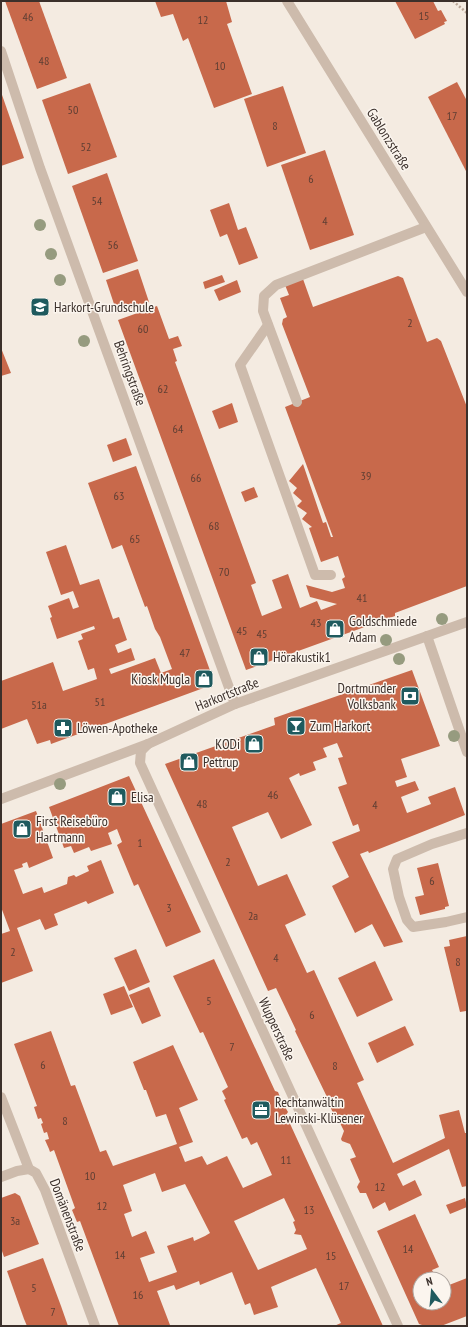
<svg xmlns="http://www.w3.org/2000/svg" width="468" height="1327" font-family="'PT Sans Narrow',sans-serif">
<rect width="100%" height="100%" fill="#f4ebe1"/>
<g fill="#c8694b" fill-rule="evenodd">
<polygon points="5,1 39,1 67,78 37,89"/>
<polygon points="155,1 226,1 232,22 227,24 252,94 214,108 188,38 183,41 173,14 161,17"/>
<polygon points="395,1 433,1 438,11 441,10 447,21 444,22 445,24 415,39"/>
<polygon points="457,82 467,101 467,173 428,97"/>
<polygon points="90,83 117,157 68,174 42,100"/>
<polygon points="283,86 306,153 267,167 244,99"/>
<polygon points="1,92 24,158 1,166"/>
<polygon points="325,150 354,235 310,250 281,165"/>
<polygon points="107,173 138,261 103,273 72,186"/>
<polygon points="229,203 238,230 246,227 258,258 239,265 227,234 220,237 210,210"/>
<polygon points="138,269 149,302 117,313 106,280"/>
<polygon points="222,275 225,282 205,289 203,282"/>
<polygon points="398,276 403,278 427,342 437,338 441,341 467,407 467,586 395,613 395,616 246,670 118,320 157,306 169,339 178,336 182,346 173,349 177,361 175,362 256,583 251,585 262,616 282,608 272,580 288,574 300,608 317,601 321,610 337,604 310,597 306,585 332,592 345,588 342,579 345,577 338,556 321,562 309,528 312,527 302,519 307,513 297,506 302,501 293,493 297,488 289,481 303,464 323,523 326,522 331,537 333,537 285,407 310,397 282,324 283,319 287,317 280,298 289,295 285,285 303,279 313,307"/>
<polygon points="237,280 241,292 219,301 214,290"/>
<polygon points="1,348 11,373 1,376"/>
<polygon points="232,403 238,422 219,429 212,411"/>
<polygon points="126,438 132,455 113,462 107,445"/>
<polygon points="136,466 212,676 209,686 51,744 50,740 37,744 27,719 1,729 1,681 53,662 63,691 97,679 94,668 88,670 78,641 83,639 81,634 95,629 94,626 57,639 50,618 52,617 48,606 69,598 73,609 79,607 73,591 61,595 46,552 66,545 80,585 99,579 113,619 119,617 127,640 115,645 118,653 131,648 135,660 109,669 111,674 155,658 161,673 172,669 160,637 155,629 147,606 145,607 122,545 112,549 88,483"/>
<polygon points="254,487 258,497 245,502 241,492"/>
<polygon points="412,670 440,746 401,759 407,777 395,781 397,787 415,781 419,790 401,797 407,813 431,804 428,797 455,787 465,815 369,853 368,851 360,854 403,942 384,947 372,924 355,933 332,886 349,877 332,842 360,831 358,824 353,826 338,787 347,784 338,758 343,757 337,743 323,748 327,757 313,762 316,770 300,776 299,773 289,778 312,825 281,839 268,812 232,827 258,886 287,874 306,915 285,925 307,973 314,970 364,1080 357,1083 393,1163 445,1138 439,1115 459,1110 465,1133 467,1133 467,1186 462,1187 449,1149 397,1174 403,1186 415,1180 422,1195 389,1211 385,1202 373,1209 366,1193 360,1193 357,1187 359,1183 360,1182 350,1159 356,1157 350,1144 342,1141 341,1139 344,1131 338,1119 333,1121 330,1115 333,1113 326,1097 327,1097 295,1031 296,1030 276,988 268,991 165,764 275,725 274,718"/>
<polygon points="129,776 201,932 166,947 138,884 134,886 117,845 122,842 117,829 108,833 112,844 91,851 89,847 74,853 71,846 64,848 49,807"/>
<polygon points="36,811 53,858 29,868 27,862 22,864 23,867 14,870 23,894 42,887 44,893 67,884 68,877 74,875 76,877 89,871 87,866 101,860 114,893 88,904 86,901 54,914 58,925 45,930 40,919 17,928 33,971 1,983 1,934 10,931 1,907 1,824"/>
<polygon points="438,863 449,906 445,907 445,909 420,915 415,897 424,895 417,868"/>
<polygon points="467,936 467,1014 466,1014 466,1011 460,1012 444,947 450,946 449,940"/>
<polygon points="136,949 150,982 129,991 114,958"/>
<path d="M214 959 275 1091 278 1092 280 1097 279 1100 282 1106 285 1107 288 1112 286 1115 383 1326H334L341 1323 316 1268 271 1287 278 1307 254 1315 250 1303 245 1305 232 1272 200 1285 199 1281 176 1290 174 1285 157 1291 170 1325 119 1326 80 1221 77 1222 72 1210 75 1208 54 1150 50 1152 49 1149 45 1140 49 1139 47 1132 44 1133 41 1124 43 1123 41 1118 38 1119 34 1107 37 1106 14 1044 51 1031 71 1086 75 1085 100 1152 106 1150 113 1166 177 1144 166 1114 156 1117 146 1090H144L133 1062 173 1045 198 1100 179 1108 193 1142 179 1147 185 1162 202 1156 207 1165 227 1156 243 1188 272 1175 257 1142 251 1145 247 1137 242 1139 224 1100 226 1099 222 1091 228 1087 203 1032 200 1033 173 976ZM155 1173 162 1192 185 1184 210 1233 205 1236 194 1241 193 1237 167 1246 177 1272 149 1282 140 1258 155 1253 146 1231 132 1237 124 1214 132 1211 123 1185ZM284 1198 295 1221 293 1222 296 1230 294 1234 301 1235 307 1249 258 1270 234 1221Z"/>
<polygon points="375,961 393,1000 357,1017 338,978"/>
<polygon points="124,986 133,1007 111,1015 103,994"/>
<polygon points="149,987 161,1016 142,1024 129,995"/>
<polygon points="405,1026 414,1045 377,1063 368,1043"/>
<polygon points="15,1193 20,1196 39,1244 4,1257 1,1248 1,1198"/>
<polygon points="465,1198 467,1207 450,1214 446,1205"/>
<polygon points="415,1214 439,1267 432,1270 437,1279 420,1279 420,1303 444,1303 444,1287 467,1278 467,1316 441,1326 425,1326 419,1324 377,1231"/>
<polygon points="43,1258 61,1306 68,1326 27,1326 24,1319 7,1271"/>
</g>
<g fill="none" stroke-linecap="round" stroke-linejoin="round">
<polyline stroke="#b9a596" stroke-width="2.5" stroke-dasharray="2 2" stroke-linecap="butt" points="453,1 467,13"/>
<g stroke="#cdbbac" stroke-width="10">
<polyline points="287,1 467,292"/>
<polyline points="1,51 40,168 235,704"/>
<polyline points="268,325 240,365 315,575 331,575"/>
<polyline points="297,402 263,311 264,296 276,285 426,227"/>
<polyline points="427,636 467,752"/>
<polyline points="148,744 141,751 140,763 398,1326"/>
<polyline points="1,799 148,744 235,704 467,622"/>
<polyline points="467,833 432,844 397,859 393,869 399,897 407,920 413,927 446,922 467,917"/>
<polyline points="1,1097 29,1169 36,1173 45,1190 95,1326"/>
<polyline points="1,1177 17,1171 29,1169"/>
</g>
</g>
<g fill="#969b7f">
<circle cx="40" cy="225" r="6"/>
<circle cx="51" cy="254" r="6"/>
<circle cx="60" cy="280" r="6"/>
<circle cx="84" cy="341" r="6"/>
<circle cx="442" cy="619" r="6"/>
<circle cx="386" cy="640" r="6"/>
<circle cx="399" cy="659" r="6"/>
<circle cx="454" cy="736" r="6"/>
<circle cx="60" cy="784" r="6"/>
</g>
<defs>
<g id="school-square" transform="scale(1)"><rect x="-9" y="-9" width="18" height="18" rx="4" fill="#1f5a5e" stroke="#fbf5ee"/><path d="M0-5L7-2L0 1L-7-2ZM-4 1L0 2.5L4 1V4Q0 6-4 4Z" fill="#fff"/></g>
<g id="shop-square" transform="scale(1)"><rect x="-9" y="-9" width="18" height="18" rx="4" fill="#1f5a5e" stroke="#fbf5ee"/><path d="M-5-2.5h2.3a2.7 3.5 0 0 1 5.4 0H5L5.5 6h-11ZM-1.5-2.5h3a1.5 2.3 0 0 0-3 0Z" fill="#fff"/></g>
<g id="bank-square" transform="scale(1)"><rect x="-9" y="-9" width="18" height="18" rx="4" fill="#1f5a5e" stroke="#fbf5ee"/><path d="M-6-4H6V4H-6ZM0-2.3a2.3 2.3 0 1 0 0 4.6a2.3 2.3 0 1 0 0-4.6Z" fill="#fff"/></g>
<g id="bar-square" transform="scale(1)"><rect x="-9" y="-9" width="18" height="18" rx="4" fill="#1f5a5e" stroke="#fbf5ee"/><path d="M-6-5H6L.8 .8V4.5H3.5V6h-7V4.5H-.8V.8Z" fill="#fff"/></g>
<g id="pharmacy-square" transform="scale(1)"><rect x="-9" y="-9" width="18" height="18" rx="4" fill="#1f5a5e" stroke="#fbf5ee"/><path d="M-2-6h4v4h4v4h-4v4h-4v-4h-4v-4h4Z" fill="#fff"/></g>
<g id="office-square" transform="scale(1)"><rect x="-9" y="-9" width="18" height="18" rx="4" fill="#1f5a5e" stroke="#fbf5ee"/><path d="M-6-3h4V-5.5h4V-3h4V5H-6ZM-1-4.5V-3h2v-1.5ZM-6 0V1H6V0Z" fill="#fff"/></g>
</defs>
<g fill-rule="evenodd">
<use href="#school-square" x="40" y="307"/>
<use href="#shop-square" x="335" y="629"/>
<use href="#shop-square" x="259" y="657"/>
<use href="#shop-square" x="204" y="679"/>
<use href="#bank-square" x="410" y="696"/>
<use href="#bar-square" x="296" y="726"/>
<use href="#pharmacy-square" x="63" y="728"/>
<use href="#shop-square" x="254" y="744"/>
<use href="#shop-square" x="189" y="762"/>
<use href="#shop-square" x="117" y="797"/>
<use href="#shop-square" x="22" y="829"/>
<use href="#office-square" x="261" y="1110"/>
</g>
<g text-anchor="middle" stroke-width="3" stroke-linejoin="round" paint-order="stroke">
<g font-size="12" fill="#5e3e33">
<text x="424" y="20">15</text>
<text x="28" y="21">46</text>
<text x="203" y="24">12</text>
<text x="44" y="65">48</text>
<text x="220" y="70">10</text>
<text x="73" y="114">50</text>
<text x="452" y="120">17</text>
<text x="275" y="130">8</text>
<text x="86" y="151">52</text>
<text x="311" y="183">6</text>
<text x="97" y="205">54</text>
<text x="325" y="225">4</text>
<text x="113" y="249">56</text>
<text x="410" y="327">2</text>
<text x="143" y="333">60</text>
<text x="163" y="393">62</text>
<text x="178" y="433">64</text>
<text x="366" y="480">39</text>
<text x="196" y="482">66</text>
<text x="119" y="500">63</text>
<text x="214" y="530">68</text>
<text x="135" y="543">65</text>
<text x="224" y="576">70</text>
<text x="362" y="602">41</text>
<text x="316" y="627">43</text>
<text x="242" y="635">45</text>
<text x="262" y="638">45</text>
<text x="185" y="657">47</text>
<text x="100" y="706">51</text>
<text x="39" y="709">51a</text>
<text x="273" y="799">46</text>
<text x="202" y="808">48</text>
<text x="375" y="809">4</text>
<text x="140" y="847">1</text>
<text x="228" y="866">2</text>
<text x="432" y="885">6</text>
<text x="169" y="912">3</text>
<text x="253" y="920">2a</text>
<text x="13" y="956">2</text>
<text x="276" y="962">4</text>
<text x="458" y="966">8</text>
<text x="209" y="1005">5</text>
<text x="312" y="1019">6</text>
<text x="232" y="1051">7</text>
<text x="43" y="1069">6</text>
<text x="335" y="1070">8</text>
<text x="65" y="1125">8</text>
<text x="286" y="1164">11</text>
<text x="90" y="1180">10</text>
<text x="380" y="1191">12</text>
<text x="102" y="1210">12</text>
<text x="309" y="1214">13</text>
<text x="15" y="1225">3a</text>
<text x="408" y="1253">14</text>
<text x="120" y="1259">14</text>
<text x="331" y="1260">15</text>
<text x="344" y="1290">17</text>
<text x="34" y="1292">5</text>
<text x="138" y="1299">16</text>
<text x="53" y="1316">7</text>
</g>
<g font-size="14" fill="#3b302b" stroke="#fbf5ee">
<text transform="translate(389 139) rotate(58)" y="5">Gablonzstraße</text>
<text transform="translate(130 373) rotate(70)" y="5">Behringstraße</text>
<text transform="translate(227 694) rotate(-22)" y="5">Harkortstraße</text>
<text transform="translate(277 1029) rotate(65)" y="5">Wupperstraße</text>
<text transform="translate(68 1215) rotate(69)" y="5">Domänenstraße</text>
</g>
<g font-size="14" fill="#3b302b" stroke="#fbf5ee" text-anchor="start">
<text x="54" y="312">Harkort-Grundschule</text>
<text x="349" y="626">Goldschmiede<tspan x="349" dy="16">Adam</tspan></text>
<text x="273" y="662">Hörakustik1</text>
<text x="190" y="684" text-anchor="end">Kiosk Mugla</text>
<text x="396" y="693" text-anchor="end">Dortmunder<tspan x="396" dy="16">Volksbank</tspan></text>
<text x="310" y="731">Zum Harkort</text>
<text x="77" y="733">Löwen-Apotheke</text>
<text x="240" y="749" text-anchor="end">KODi</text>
<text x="203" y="767">Pettrup</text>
<text x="131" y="802">Elisa</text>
<text x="36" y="826">First Reisebüro<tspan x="36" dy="16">Hartmann</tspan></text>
<text x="275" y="1107">Rechtanwältin<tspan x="275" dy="16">Lewinski-Klüsener</tspan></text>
</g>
</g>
<rect width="468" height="1327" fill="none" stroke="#3b302b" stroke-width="4"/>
<g transform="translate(432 1291) rotate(344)"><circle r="19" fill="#fbf5ee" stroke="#aea6a0"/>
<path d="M0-3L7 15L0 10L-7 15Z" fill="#1f5a5e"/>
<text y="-6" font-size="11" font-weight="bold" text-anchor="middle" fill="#3b302b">N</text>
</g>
</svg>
